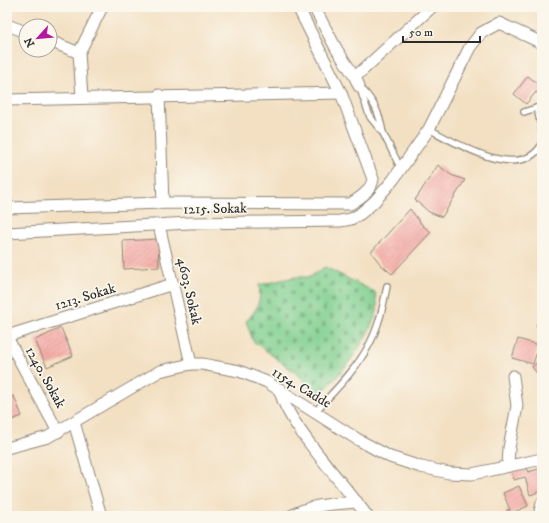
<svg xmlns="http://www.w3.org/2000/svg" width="549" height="523" font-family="'IM FELL DW Pica',serif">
<defs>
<pattern id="cemetery-stones" width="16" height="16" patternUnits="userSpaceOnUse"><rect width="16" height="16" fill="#7fcf8f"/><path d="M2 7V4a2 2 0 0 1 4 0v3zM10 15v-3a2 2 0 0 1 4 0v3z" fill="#68a875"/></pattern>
<pattern id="building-hatch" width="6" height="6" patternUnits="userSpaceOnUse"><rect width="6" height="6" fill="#f5aea9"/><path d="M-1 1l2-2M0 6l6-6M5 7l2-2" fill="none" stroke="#d29692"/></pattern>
</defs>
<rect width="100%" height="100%" fill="#fbf7ec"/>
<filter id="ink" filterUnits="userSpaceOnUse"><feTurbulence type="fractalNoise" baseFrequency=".025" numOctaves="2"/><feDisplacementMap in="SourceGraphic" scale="8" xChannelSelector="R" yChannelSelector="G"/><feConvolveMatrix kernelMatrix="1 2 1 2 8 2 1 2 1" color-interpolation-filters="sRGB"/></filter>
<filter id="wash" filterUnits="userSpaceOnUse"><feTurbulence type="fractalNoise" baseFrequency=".012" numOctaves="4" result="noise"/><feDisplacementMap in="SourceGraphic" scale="16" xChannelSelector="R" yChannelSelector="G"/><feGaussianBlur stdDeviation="0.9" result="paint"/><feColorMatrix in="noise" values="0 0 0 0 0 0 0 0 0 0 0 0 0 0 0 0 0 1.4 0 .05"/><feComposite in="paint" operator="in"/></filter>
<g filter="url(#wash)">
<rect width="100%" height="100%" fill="#f3e0c3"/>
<path fill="url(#cemetery-stones)" stroke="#557d5d" d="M325 267 375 292C376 298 378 305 377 311 370 336 338 382 316 396L301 377 253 341 246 321C257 311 262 300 259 285L295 277H310Z"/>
<g id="blocks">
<g fill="url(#building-hatch)">
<polygon points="528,76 542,87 542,93 541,95 536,92 526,104 514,94"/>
<polygon points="438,165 451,175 465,180 442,217 429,212 415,200"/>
<polygon points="410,209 423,226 431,232 392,274 381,265 371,252"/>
<polygon points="158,239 159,267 124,269 123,241"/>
<polygon points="61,328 73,356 47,367 35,340"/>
<polygon points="518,339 539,345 533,364 512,358"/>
<polygon points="541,360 542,361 542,380 532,367"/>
<polygon points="14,396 22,416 7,422 7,398"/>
<polygon points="525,463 528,472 542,468 542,489 539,492 530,495 525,477 514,480 510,468"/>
<polygon points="519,486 528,506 512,513 512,516 506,516 507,510 510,510 503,493"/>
</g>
</g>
</g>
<g filter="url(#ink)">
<use href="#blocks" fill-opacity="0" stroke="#8f8677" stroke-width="1"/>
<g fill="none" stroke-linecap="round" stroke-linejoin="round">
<g stroke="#8f8677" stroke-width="8">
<g id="lane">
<polyline points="359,86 370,117 383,133 401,169"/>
<path d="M361 88C375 103 379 112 383 133"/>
<polyline points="537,108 542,131"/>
<polyline points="524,112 542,106"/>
<path d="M429 129C456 143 521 183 542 144"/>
<polyline points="540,325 542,328"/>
<path d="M315 412C334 391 356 370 369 345 379 326 383 307 387 286"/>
</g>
</g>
<g stroke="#8f8677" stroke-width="13">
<g id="street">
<polyline points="314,7 337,50 355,77"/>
<polyline points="7,25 26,32"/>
<polyline points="50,41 79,53 102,7"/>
<polyline points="79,53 82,97"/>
<polyline points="359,86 355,77 432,7"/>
<polyline points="159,95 163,203"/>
<polyline points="7,100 341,93"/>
<path d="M7 208 163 203 350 204C360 198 371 191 373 179L341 93 298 7"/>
<polyline points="159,225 191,364"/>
<polyline points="7,233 189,223 340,221 351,219 360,214 374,202 393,180 429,129 470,47 481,33 499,23 542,43"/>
<polyline points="7,336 173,284"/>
<polyline points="7,337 58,432"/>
<path d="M280 389C283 420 347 487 367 516"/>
<polyline points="74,422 101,516"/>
<polyline points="7,448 48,437 160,371 191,364 202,364 239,371 267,382 357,439 390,457 421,467 449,473 472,474 542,459"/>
<polyline points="508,466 509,448 517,406 513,376"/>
<path d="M291 516C312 504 333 504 357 502"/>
<polyline points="539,516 542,503"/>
</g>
</g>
<use href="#lane" stroke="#fff" stroke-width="5.5"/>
<use href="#street" stroke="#fff" stroke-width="11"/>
</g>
</g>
<g text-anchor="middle" stroke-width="3.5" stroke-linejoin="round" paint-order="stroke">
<g font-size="14" fill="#2b2b2b" stroke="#fbf7ec">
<text transform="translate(215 208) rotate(-1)" y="5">1215. Sokak</text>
<text transform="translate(190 291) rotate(77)" y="5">4603. Sokak</text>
<text transform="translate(85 296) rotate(-17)" y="5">1213. Sokak</text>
<text transform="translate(46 377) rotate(61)" y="5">1240. Sokak</text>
<text transform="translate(302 387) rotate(31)" y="5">1154. Cadde</text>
</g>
</g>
<rect width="549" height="523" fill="none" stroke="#fbf7ec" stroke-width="24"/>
<g transform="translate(38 38) rotate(243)"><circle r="19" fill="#fbf7ec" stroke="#a8a59f"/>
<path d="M0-3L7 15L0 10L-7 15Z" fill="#b5179e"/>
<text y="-6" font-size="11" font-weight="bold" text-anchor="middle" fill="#2b2b2b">N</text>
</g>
<path d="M403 36v6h77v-6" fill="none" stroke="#2b2b2b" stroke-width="2"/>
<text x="409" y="36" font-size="12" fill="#2b2b2b" stroke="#fbf7ec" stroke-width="3" paint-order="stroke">50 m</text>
</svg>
